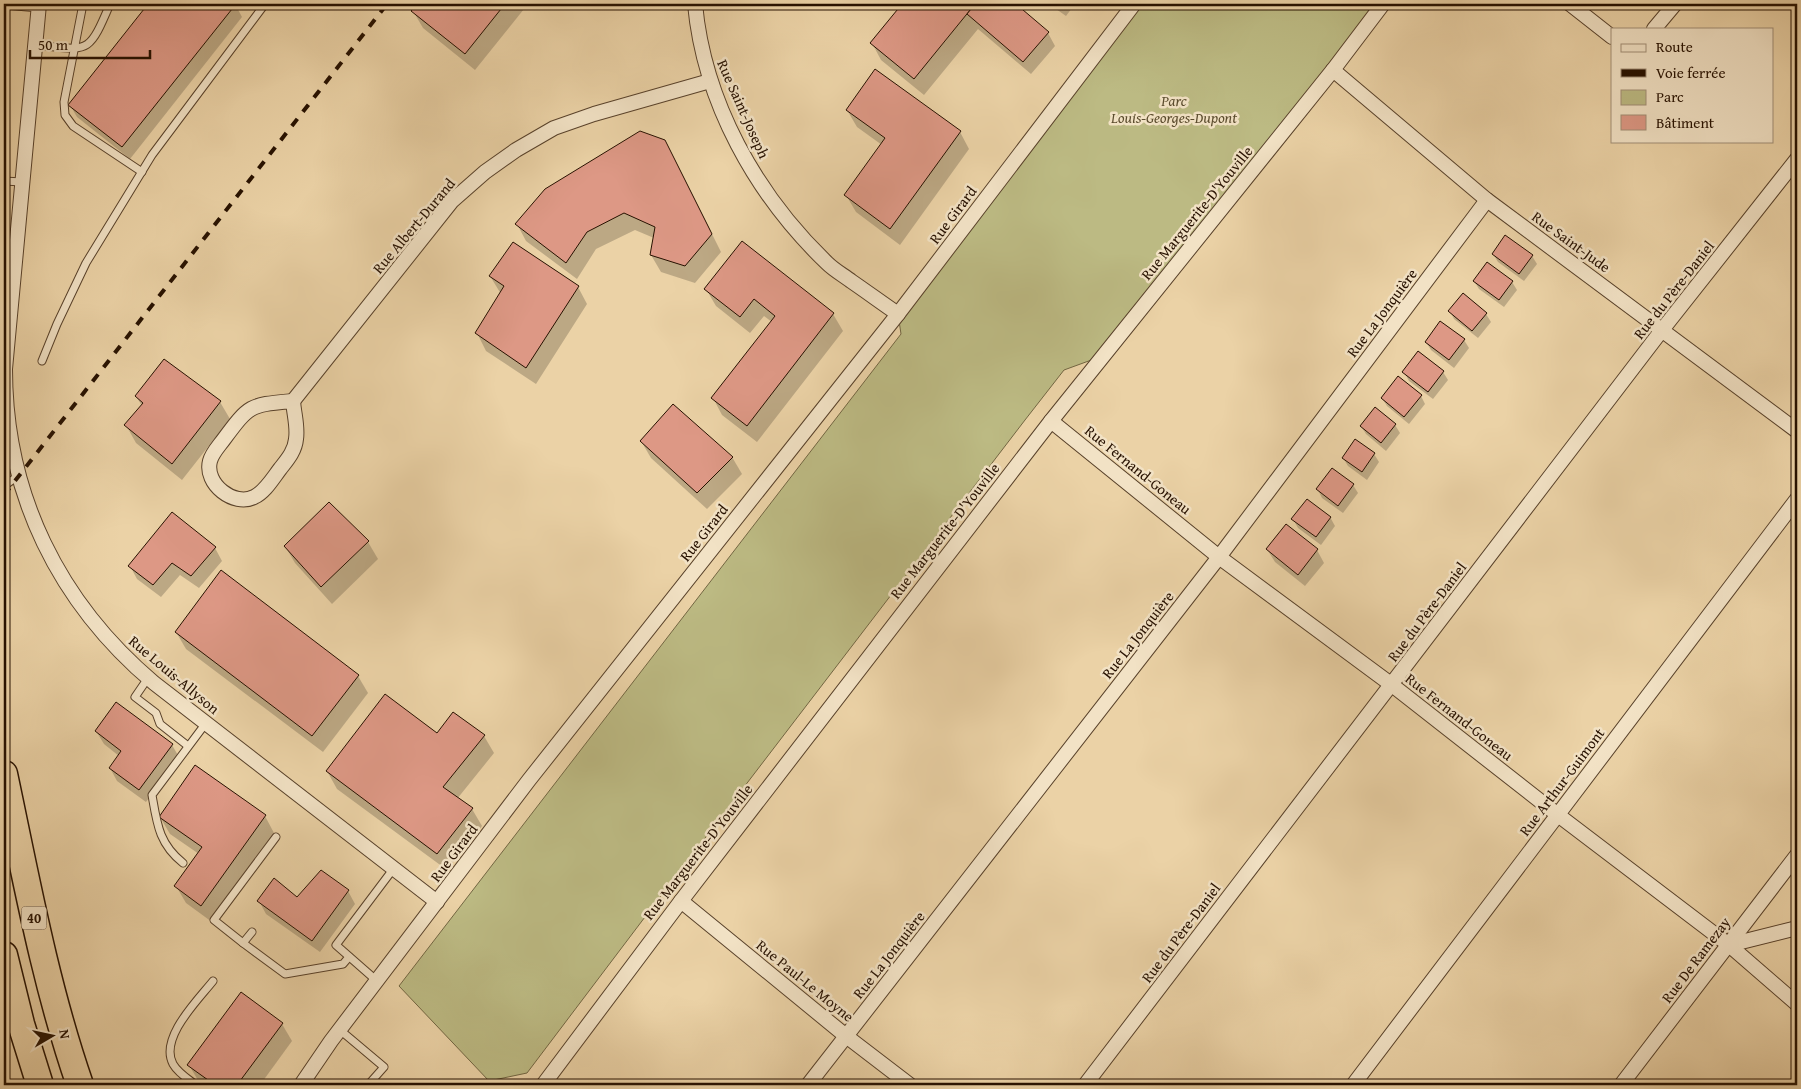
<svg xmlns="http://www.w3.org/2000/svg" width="1801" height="1089" font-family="'Gentium Book Plus',serif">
<rect width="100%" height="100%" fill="#ebd2a6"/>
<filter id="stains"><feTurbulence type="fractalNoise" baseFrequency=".004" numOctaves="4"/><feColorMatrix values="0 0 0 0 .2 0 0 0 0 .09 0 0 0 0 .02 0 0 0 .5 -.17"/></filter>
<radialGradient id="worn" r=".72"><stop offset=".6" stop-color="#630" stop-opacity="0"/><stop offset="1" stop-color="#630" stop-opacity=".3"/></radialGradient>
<polygon fill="#bcba83" stroke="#726642" points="1128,4 1383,4 1116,351 1064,370 1025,420 679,872 527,1073 489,1081 399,986 901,334 898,314"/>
<g fill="#0003">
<polygon points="150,4 235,4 242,17 130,159 77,117 70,105"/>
<polygon points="419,4 528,4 475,70 423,28 413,11"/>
<polygon points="904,4 1014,4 1048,33 1055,46 1031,74 978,29 924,95 881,60 872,43"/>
<polygon points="1049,4 1075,4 1066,16"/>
<polygon points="847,110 960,132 969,149 900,245 856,212 846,195 882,145 857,127"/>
<polygon points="674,158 721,252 695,283 661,272 651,255 654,238 635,230 596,249 577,279 526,241 517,224"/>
<polygon points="1493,254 1532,256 1537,264 1524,281 1498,262"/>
<polygon points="490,276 578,287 587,304 536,384 486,351 477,333 501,294"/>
<polygon points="1474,281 1512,282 1517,290 1504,307 1479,289"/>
<polygon points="706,289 833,314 843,331 757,442 722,415 713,398 772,322 764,316 750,333 716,306"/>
<polygon points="1450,311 1486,314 1491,322 1478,338 1454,319"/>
<polygon points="1464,340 1469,348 1454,368 1431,350 1426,342"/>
<polygon points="1404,372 1443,372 1448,380 1433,399 1409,381"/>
<polygon points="136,396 220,402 230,419 182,480 136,443 126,425 142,406"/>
<polygon points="1421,396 1425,404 1409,424 1387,406 1382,398"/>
<polygon points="1375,409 1395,425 1400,433 1386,451 1366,434 1361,426"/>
<polygon points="641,441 732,457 742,474 707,509 651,458"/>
<polygon points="1374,454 1379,462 1367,480 1348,466 1343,458"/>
<polygon points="1353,485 1358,493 1343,513 1322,498 1318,490"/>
<polygon points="329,504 368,542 378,559 332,604 295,563 285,546"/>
<polygon points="1330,517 1335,526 1321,545 1298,528 1293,519"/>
<polygon points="215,548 222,561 199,588 180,575 161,597 137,579 130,566"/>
<polygon points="1267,549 1317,550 1324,563 1305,586 1275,562"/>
<polygon points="176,632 358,676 368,693 323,752 186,649"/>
<polygon points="96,731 172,745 179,757 146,802 117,781 110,768 119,756 104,744"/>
<polygon points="484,736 494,753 457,799 472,809 482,826 447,870 337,789 327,771"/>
<polygon points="265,816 274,833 212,922 186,903 176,886 199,854 170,834 160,817"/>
<polygon points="348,891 355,904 320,952 266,914 259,901 297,898"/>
<polygon points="282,1024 292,1041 260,1085 203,1085 199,1082 189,1065"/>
</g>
<g fill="#dd9885" stroke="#271100">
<polygon points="148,4 236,4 122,147 68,105"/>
<polygon points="417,4 505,4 465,54 411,11"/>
<polygon points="902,4 975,4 914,79 870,43"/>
<polygon points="975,4 1016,4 1049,32 1023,62 967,14"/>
<polygon points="875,69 961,131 890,229 844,195 885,138 846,110"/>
<polygon points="640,131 665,140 712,234 685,266 650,255 655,227 624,213 587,232 566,263 515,224 545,189"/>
<polygon points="1505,235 1533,255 1519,274 1492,254"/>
<polygon points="742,241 834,313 747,426 711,398 775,316 754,299 740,317 704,289"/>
<polygon points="513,242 579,286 526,368 475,333 504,286 489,276"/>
<polygon points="1487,262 1513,281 1499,300 1473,281"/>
<polygon points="1463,293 1487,313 1472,331 1448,311"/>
<polygon points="1440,321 1465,339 1449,360 1425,342"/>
<polygon points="1418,351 1444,371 1428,392 1402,372"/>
<polygon points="164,359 221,401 172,464 124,425 143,403 135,396"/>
<polygon points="1398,376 1422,395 1404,417 1381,398"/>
<polygon points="673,404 733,457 697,493 640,441"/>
<polygon points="1375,407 1396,424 1381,443 1360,426"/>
<polygon points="1355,439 1375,453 1362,472 1342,458"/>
<polygon points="1332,468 1354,484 1338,506 1316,489"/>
<polygon points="1307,499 1331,517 1316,537 1291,519"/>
<polygon points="329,502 369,541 321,587 284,546"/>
<polygon points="172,512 216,547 191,576 172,563 153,585 128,566"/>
<polygon points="1286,524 1318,549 1298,575 1266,549"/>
<polygon points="221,570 359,675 312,736 175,632"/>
<polygon points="385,694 437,733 453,712 485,735 443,787 473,808 437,854 326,771"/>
<polygon points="116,702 173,744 139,790 109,768 121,751 95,731"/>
<polygon points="195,765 266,815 201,906 174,886 202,847 159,817"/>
<polygon points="321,870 349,890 312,941 257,901 274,878 297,897"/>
<polygon points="241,992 283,1023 237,1085 215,1085 187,1065"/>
</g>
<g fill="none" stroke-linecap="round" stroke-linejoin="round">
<g stroke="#58412a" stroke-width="9">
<g id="service">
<polyline points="83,4 64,102 65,115 73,126 142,172"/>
<polyline points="4,5 39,8"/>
<path d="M35 45C89 50 88 56 110 4"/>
<polyline points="4,181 22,182"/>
<polyline points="42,361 57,324 86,263 152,155 265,4"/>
<polyline points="4,486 18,476"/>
<polyline points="148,678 135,697 156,713 160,724 188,746"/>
<path d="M183 863C159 844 157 824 152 795L206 723"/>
<polyline points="252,932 243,943 285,974 343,964 349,957"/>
<polyline points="243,943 214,920 276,837"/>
<polyline points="377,981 336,945 394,868"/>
<polyline points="340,1030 384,1067 368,1085"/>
<path d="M196 1085C188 1079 178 1073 173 1064 159 1038 198 1000 213 981"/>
</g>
</g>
<g stroke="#58412a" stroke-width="16">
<g id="minor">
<path d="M39 4 5 369C5 494 59 603 154 683L437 902"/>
<path d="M695 4C704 102 756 195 827 263 834 270 843 275 851 281 867 292 882 303 898 314"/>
<polyline points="1570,4 1612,37"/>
<polyline points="1654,29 1675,4"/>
<polyline points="1333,70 1487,200 1797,431"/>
<polyline points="293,401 452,201 485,172 516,150 554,128 594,114 710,81"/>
<path d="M293 401C294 414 298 427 296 439 295 451 287 460 280 469 273 478 265 492 254 497 234 507 204 484 210 461 212 453 219 446 224 439 250 404 250 405 293 401Z"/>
<polyline points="1051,421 1219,557 1392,685 1558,815 1729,945 1797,1004"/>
<polyline points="681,901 846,1036 910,1085"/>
<polyline points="1729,945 1797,928"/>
<polyline points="301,1085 331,1041 529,780 898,314 1134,4"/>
<polyline points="543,1085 681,901 1051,421 1333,70 1383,4"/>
<polyline points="808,1085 1219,557 1487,200"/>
<polyline points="1085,1085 1662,330 1797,159"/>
<polyline points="1353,1085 1797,499"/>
<polyline points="1621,1085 1797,855"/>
</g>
</g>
<g stroke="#271100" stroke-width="29">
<g id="motorway">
<path d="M4 774C26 878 45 984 80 1085"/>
<polyline points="4,955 21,1024 40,1085"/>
</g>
</g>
<use href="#service" stroke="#f2e2c5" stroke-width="7"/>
<use href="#minor" stroke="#f2e2c5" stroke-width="14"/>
<use href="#motorway" stroke="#ebd2a6" stroke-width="26"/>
<polyline stroke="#271100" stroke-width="4" stroke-dasharray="9 9" stroke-linecap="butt" points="4,495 387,4"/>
</g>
<g text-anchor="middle" stroke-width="5" stroke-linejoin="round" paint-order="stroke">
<rect fill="#f2e2c5" stroke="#64503b" stroke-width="1" x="21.5" y="906.5" width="25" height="23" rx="4"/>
<g font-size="14" font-weight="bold" fill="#271100">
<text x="34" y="923">40</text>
</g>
<g font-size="15" font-style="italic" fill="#5b4c2e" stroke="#f2e2c5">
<text x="1174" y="106">Parc<tspan x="1174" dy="17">Louis-Georges-Dupont</tspan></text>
</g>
<g font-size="15" fill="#271100" stroke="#f2e2c5">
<text transform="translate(743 109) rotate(66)" y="5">Rue Saint-Joseph</text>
<text transform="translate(1197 213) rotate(-51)" y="5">Rue Marguerite-D'Youville</text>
<text transform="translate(953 215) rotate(-53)" y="5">Rue Girard</text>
<text transform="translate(414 226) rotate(-50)" y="5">Rue Albert-Durand</text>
<text transform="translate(1571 242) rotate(36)" y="5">Rue Saint-Jude</text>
<text transform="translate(1674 290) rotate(-52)" y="5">Rue du Père-Daniel</text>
<text transform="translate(1382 313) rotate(-53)" y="5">Rue La Jonquière</text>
<text transform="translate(1138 470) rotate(39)" y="5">Rue Fernand-Goneau</text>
<text transform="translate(945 531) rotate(-52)" y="5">Rue Marguerite-D'Youville</text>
<text transform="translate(704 533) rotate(-52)" y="5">Rue Girard</text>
<text transform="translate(1427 612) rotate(-53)" y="5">Rue du Père-Daniel</text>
<text transform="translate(1138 635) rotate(-52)" y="5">Rue La Jonquière</text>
<text transform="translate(174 675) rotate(40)" y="5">Rue Louis-Allyson</text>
<text transform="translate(1459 717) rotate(38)" y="5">Rue Fernand-Goneau</text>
<text transform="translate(1562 782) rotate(-53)" y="5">Rue Arthur-Guimont</text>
<text transform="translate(698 852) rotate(-52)" y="5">Rue Marguerite-D'Youville</text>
<text transform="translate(454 853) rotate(-53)" y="5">Rue Girard</text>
<text transform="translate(1181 933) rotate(-53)" y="5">Rue du Père-Daniel</text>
<text transform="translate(889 955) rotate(-52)" y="5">Rue La Jonquière</text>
<text transform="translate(1696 960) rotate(-53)" y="5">Rue De Ramezay</text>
<text transform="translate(805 981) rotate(39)" y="5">Rue Paul-Le Moyne</text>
</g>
</g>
<rect width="1801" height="1089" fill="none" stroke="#ebd2a6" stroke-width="20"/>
<rect x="5" y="5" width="1791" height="1079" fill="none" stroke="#271100" stroke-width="2.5"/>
<rect x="10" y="10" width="1781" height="1069" fill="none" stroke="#271100"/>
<rect x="1611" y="28" width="162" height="115" fill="#f2e2c5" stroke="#a18e76"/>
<rect x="1621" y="44" width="25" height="8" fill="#f2e2c5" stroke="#a18e76"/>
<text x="1656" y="52" font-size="15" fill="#271100">Route</text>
<rect x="1621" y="69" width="25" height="8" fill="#271100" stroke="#a18e76"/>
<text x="1656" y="78" font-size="15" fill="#271100">Voie ferrée</text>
<rect x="1621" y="90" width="25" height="15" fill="#bcba83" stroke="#a18e76"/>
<text x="1656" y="102" font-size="15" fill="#271100">Parc</text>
<rect x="1621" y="115" width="25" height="15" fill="#dd9885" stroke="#a18e76"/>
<text x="1656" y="128" font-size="15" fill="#271100">Bâtiment</text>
<g transform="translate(52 1036) rotate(81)" stroke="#f2e2c5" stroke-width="4" paint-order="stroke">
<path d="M0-4L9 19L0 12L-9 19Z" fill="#271100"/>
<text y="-8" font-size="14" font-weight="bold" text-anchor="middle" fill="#271100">N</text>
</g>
<path d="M30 50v8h120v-8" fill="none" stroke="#271100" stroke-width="2.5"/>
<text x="38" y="50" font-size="15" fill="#271100" stroke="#f2e2c5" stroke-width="4" paint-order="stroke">50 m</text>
<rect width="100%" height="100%" filter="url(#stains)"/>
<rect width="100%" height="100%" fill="url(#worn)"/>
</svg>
